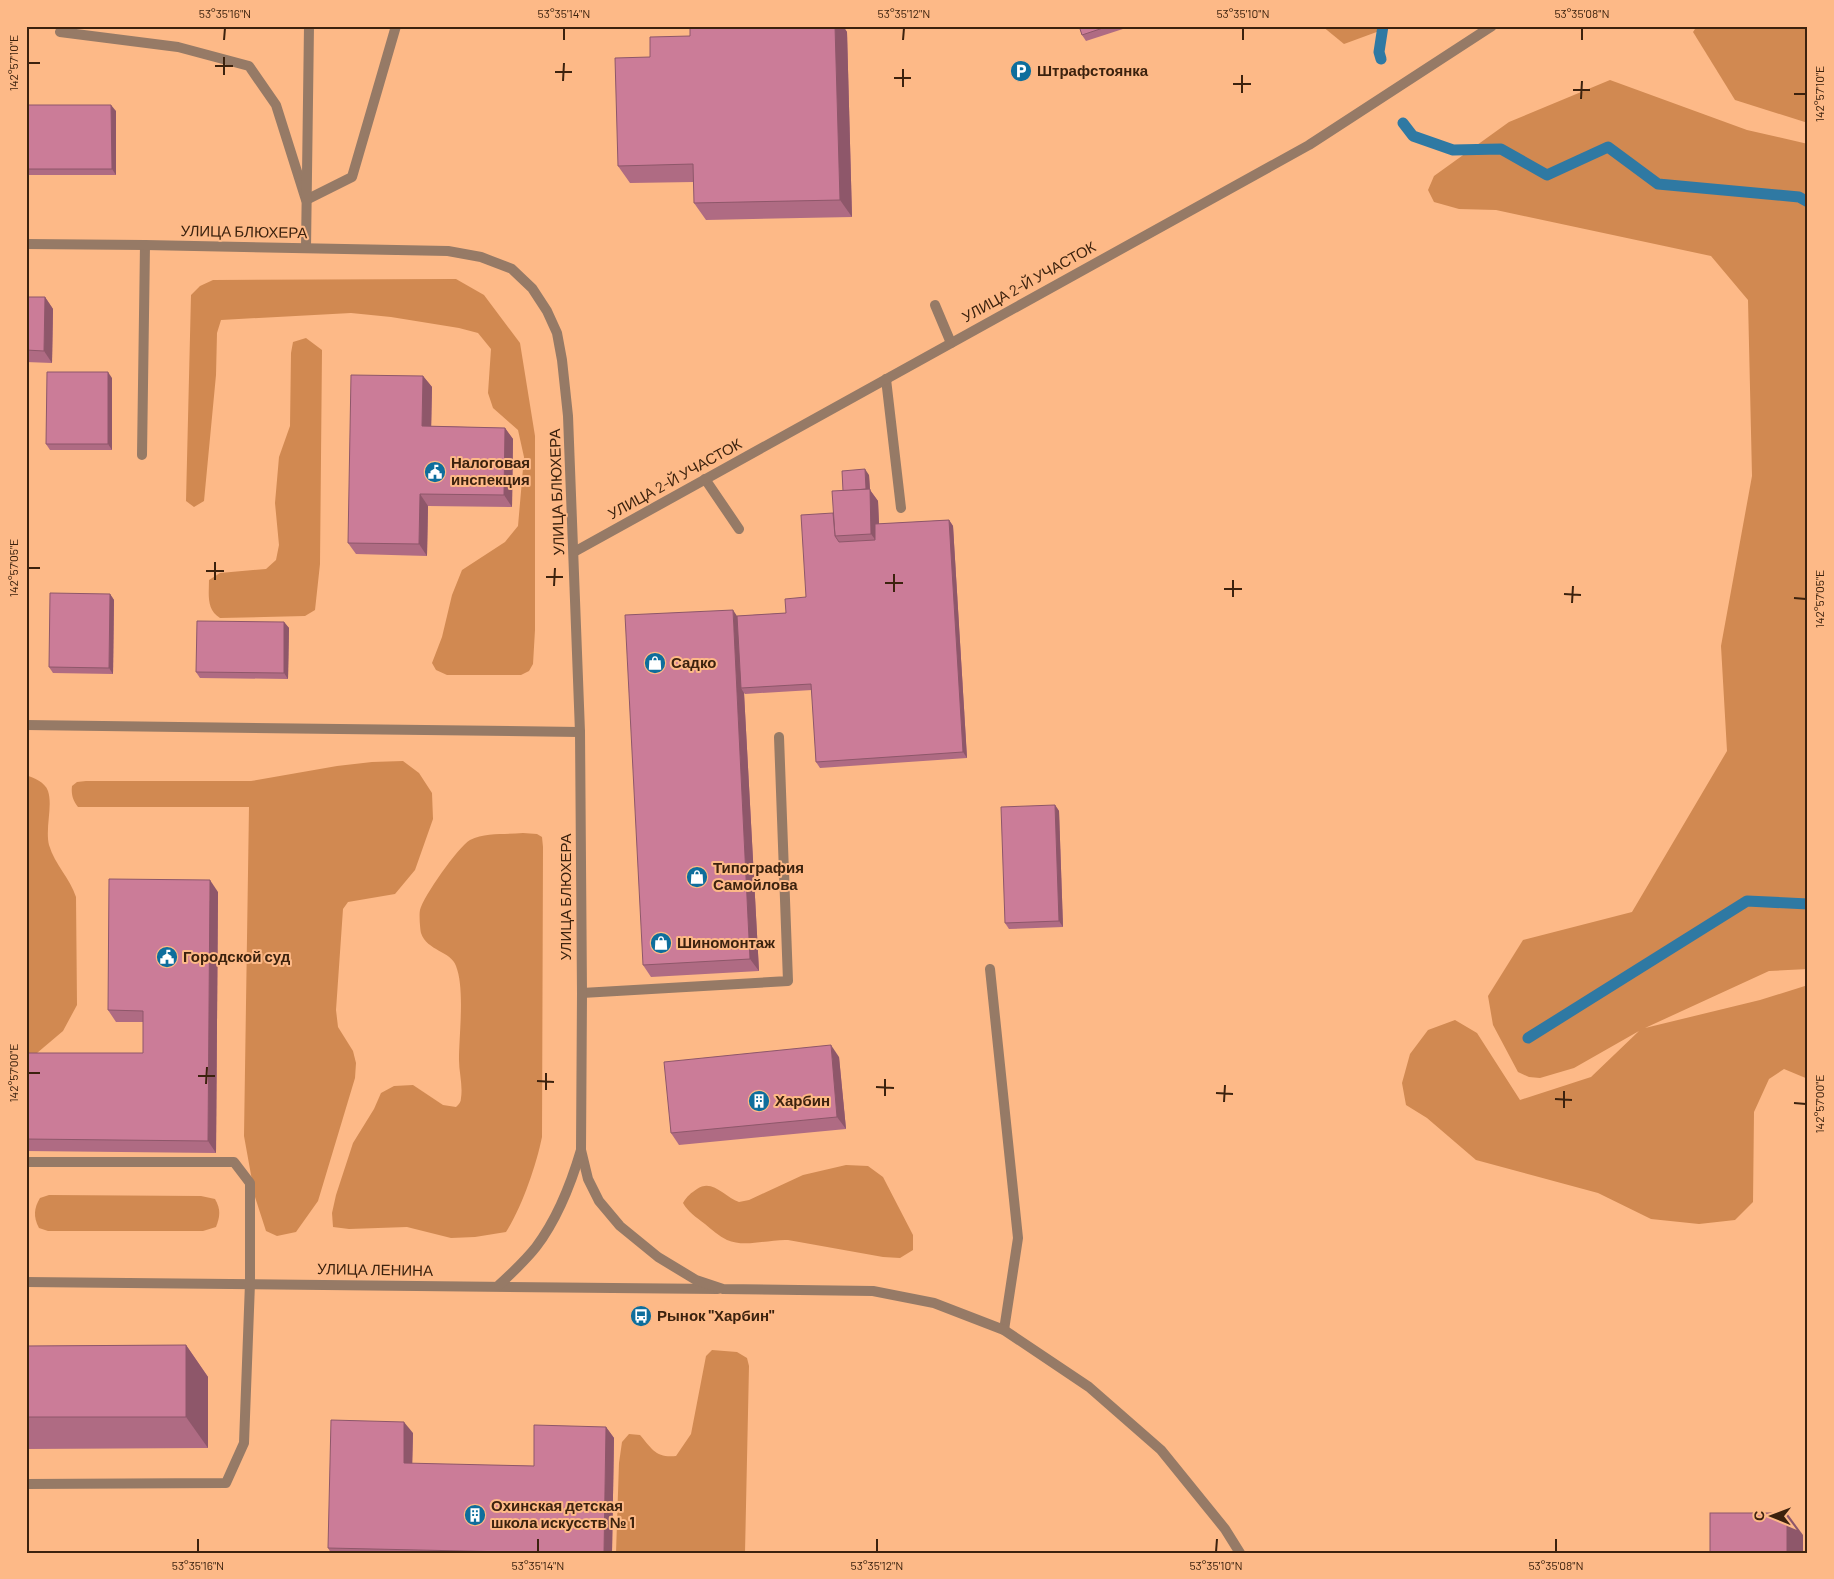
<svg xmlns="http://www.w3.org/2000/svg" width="1834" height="1579" font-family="Barlow,sans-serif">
<rect width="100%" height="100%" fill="#fdb987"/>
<g fill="#d18951">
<polygon points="1322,26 1393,26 1344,44"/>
<polygon points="1697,26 1808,26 1808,123 1735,100 1693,32"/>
<polygon points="1610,80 1747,130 1808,144 1808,969 1769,971 1645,1028 1760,1000 1808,985 1808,1079 1784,1069 1769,1079 1754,1112 1753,1202 1735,1220 1699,1224 1651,1219 1598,1193 1476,1160 1427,1118 1406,1105 1402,1083 1410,1054 1428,1030 1455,1020 1477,1033 1520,1100 1591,1077 1639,1031 1574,1068 1540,1078 1529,1077 1518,1072 1493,1025 1488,996 1523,940 1632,912 1727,751 1721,646 1752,476 1748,300 1711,256 1496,210 1459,209 1434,202 1428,190 1434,176 1509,122"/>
<polygon points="456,279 484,295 520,343 535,436 535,630 533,664 529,671 521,675 447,675 436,670 432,663 442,637 452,595 462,570 505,542 518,526 524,457 518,430 493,408 488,393 491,349 478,333 459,328 391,317 351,313 221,320 217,333 216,375 204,501 194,507 186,501 191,295 200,286 213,280"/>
<path d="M306 338 322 350 320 564 315 610 305 616 220 618C206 610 209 594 209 580L220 573 266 569 276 560 279 545 275 503 279 457 290 426 291 353 293 342Z"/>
<path d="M403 761 419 773 432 793 433 819 415 870 395 894 348 902 343 909 336 1010 338 1027 353 1051 356 1063 355 1078 318 1201 296 1232 277 1236 266 1231 255 1197 244 1136 249 807H78C73 800 71 795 72 786L77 782 86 781H251L337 766 372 762Z"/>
<path d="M26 775C34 778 45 782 48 791 53 806 45 828 49 845 55 865 70 878 76 897L77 1005 63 1031 37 1053 26 1055Z"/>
<path d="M523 833 537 834 542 837 543 847 542 1137C536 1166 522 1207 506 1232L475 1237 451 1238 407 1227 349 1229 333 1227 332 1213 336 1195 353 1143 374 1109 381 1093 394 1086 413 1085 443 1105 456 1107C459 1104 461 1102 461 1098 463 1086 459 1072 459 1060 459 1034 465 989 456 966 451 951 427 951 421 933 420 928 419 915 420 910 423 897 458 847 470 840 486 832 506 835 523 833Z"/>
<path d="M846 1165 868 1166 883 1177 913 1235V1250L900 1258 883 1257 788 1240C769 1239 745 1248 727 1240 719 1236 712 1230 705 1224 696 1217 688 1212 683 1203 687 1196 691 1193 697 1189 712 1178 725 1197 739 1202L749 1200 803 1175Z"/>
<path d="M49 1195 201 1196 215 1199C221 1209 220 1217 216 1227L203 1231H48L39 1228C33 1217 34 1208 40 1198Z"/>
<path d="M712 1350 737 1352 747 1358 749 1366 745 1553H616L619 1463 622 1442 629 1434 640 1435C652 1449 656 1458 676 1456L691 1434 706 1356Z"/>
</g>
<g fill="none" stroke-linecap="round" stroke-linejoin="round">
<g stroke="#2f79a3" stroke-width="11">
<polyline points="1381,59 1379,52 1383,26"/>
<polyline points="1403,123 1413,136 1453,150 1501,149 1547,175 1608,147 1658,184 1799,197 1808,202"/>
<polyline points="1528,1038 1747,901 1808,904"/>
</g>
<g stroke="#967a66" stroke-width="10">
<polyline points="60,32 178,47 249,66 276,105 306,200 352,177 396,26"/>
<polyline points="306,248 309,26"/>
<polyline points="935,305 951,343"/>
<polyline points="886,379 901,508"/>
<polyline points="142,455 145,245"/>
<polyline points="705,479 739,529"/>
<polyline points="26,725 580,732"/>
<polyline points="990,969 1018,1238 1004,1330"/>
<polyline points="582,993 788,981 779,737"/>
<polyline points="26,1162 234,1162 250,1183 250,1283 244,1443 226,1483 26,1484"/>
</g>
<g stroke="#967a66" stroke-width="10">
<polyline points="574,552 1309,145 1492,26"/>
<polyline points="26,1282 718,1289"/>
<path d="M499 1285C512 1273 525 1261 536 1247 558 1218 571 1184 581 1150"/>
</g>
<polyline stroke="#967a66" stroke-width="10" points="26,244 145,245 448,251 481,257 512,269 532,288 547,311 557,333 562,360 568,416 580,732 582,993 581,1150 588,1179 599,1201 620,1226 658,1257 696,1280 723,1289 873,1291 934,1303 1004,1330 1089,1387 1161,1450 1225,1529 1240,1553"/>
</g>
<g fill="#af6b83">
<polygon points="690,26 843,26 847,32 852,217 706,220 694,203 694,182 630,183 618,166 650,57 690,36"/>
<polygon points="1079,26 1129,26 1129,27 1086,41 1082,35"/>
<polygon points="26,105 116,111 116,175 26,175"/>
<polygon points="26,297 45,297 53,309 52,363 26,362"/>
<polygon points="423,376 432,387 431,426 505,428 513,439 512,507 428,506 427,556 356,554 348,543"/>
<polygon points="112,378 112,450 50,450 46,444"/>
<polygon points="869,475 870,490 878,501 879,524 949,520 953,526 967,758 820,768 816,762 812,690 745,694 744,693 759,971 651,977 643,965 737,616 786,613 806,597 833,513 843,491"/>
<polygon points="110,594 114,600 113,674 53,673 49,667"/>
<polygon points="284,622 289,628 288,679 200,678 196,672"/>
<polygon points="1055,805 1059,811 1063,927 1009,929 1005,923"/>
<polygon points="218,892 216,1153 26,1151 26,1053 143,1053 143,1022 116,1022 108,1010"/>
<polygon points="839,1057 846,1129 679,1145 671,1133"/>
<polygon points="186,1345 208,1377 208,1448 26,1449 26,1346"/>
<polygon points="606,1427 614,1438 612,1553 331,1553 328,1548 413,1433 412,1464 534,1466"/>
</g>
<g fill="#8e576a">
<polygon points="835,26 843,26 847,32 852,217 840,200"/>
<polygon points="111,105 116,111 116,175 112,169"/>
<polygon points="45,297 53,309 52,363 44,351"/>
<polygon points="108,372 112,378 112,450 108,444"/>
<polygon points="423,376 432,387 431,438 422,426"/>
<polygon points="505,428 513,439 512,507 504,495"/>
<polygon points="865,469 869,475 870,490 878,501 880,546 871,534 866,495"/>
<polygon points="420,494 428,506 427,556 419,544"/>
<polygon points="949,520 953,526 967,758 963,752"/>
<polygon points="110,594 114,600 113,674 109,668"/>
<polygon points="733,610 741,622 741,688 744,693 759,971 750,959"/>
<polygon points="284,622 289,628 288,679 284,673"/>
<polygon points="1055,805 1059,811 1063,927 1059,921"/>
<polygon points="210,880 218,892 216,1153 208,1141"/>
<polygon points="831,1045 839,1057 846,1129 837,1117"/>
<polygon points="186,1345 208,1377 208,1448 186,1417"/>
<polygon points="404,1422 413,1433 412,1475 404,1463"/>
<polygon points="606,1427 614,1438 612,1553 604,1553"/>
<polygon points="1787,1513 1803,1535 1803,1553 1787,1553"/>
</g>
<g fill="#cb7c98" stroke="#8e576a">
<polygon points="690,26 835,26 840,200 694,203 693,164 618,166 615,58 650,57 650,37 690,36"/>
<polygon points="1079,26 1109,26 1082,35"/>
<polygon points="26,105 111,105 112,169 26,169"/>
<polygon points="26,297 45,297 44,351 26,350"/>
<polygon points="47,372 108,372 108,444 46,444"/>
<polygon points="351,375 423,376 422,426 505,428 504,495 420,494 419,544 348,543"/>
<polygon points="865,469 866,489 843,491 842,471"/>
<polygon points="870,489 871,534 835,536 832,491"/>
<polygon points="833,513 835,536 839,542 875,540 875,524 949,520 963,752 816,762 811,684 741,688 737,616 786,613 785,599 806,597 801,515"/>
<polygon points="50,593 110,594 109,668 49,667"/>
<polygon points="733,610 750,959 643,965 625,615"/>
<polygon points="197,621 284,622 284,673 196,672"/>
<polygon points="1055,805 1059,921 1005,923 1001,807"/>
<polygon points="109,879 210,880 208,1141 26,1139 26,1053 143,1053 143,1011 108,1010"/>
<polygon points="831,1045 837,1117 671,1133 664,1062"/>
<polygon points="186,1345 186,1417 26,1417 26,1346"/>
<polygon points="331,1420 404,1422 404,1463 534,1466 534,1425 606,1427 604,1553 554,1553 328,1548"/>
<rect x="1710" y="1513" width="77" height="40"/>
</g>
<path fill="none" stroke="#3c220e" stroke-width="2" d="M224 40 225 28M564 40V28M903 40 904 28M1243 40V28M1582 40V28M28 63H40M215 66H233M555 72H572M224 75V57M894 78H911M563 81 564 63M1233 84H1251M903 87V69M1573 90H1590M1242 93V75M1794 94H1806M1581 99 1582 81M28 568H40M206 571H224M546 577H563M215 580V562M885 583H903M554 586 555 568M1224 589H1242M894 592V574M1564 594 1581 595M1233 597V580M1794 598 1806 599M1572 603 1573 586M28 1073H40M198 1076H215M537 1081 554 1082M206 1084 207 1067M876 1087 894 1088M546 1090V1073M1216 1093 1233 1094M885 1096V1079M1555 1099 1572 1100M1224 1102 1225 1085M1794 1103 1806 1104M1564 1108V1091M198 1552V1539M538 1552V1539M877 1552V1539M1216 1552 1217 1539M1556 1552V1539"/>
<defs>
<g id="parking-disc" transform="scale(1.125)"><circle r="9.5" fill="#0e6e9c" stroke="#fdb987"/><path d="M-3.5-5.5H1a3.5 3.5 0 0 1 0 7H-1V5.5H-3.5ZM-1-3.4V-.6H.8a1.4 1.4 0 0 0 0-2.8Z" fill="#fff"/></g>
<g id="civic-disc" transform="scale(1.125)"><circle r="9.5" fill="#0e6e9c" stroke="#fdb987"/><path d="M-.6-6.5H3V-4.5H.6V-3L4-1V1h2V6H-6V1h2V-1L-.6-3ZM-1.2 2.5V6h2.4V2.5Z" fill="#fff"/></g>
<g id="shop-disc" transform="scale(1.125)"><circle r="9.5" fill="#0e6e9c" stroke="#fdb987"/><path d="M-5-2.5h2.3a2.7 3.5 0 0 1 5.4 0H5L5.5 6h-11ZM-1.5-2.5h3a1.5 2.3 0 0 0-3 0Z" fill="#fff"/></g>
<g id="building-disc" transform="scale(1.125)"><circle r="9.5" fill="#0e6e9c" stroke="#fdb987"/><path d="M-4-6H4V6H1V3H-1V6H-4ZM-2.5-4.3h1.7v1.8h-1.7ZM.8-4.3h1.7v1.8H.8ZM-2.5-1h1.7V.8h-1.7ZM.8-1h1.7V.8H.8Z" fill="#fff"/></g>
<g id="bus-disc" transform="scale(1.125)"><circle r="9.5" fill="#0e6e9c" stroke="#fdb987"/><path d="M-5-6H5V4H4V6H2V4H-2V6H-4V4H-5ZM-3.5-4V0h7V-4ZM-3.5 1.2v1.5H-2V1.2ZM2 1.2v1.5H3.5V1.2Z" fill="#fff"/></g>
</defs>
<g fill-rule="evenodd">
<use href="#parking-disc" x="1021" y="71"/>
<use href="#civic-disc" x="435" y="472"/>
<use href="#shop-disc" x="655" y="663"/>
<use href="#shop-disc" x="697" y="877"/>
<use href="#shop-disc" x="661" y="943"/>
<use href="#civic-disc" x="167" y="957"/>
<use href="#building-disc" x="759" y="1101"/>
<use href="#bus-disc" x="641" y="1316"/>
<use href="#building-disc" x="475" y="1515"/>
</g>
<g text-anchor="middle" stroke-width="4" stroke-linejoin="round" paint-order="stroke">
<g font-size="15" font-weight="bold" fill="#3c220e" stroke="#fdb987" text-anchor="start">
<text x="1037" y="76">Штрафстоянка</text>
<text x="451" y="468">Налоговая<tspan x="451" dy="17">инспекция</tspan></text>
<text x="671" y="668">Садко</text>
<text x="713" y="873">Типография<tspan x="713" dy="17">Самойлова</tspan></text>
<text x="677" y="948">Шиномонтаж</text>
<text x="183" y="962">Городской суд</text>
<text x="775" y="1106">Харбин</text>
<text x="657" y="1321">Рынок "Харбин"</text>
<text x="491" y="1511">Охинская детская<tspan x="491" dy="17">школа искусств № 1</tspan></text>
</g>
<g font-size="15" fill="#3c220e" stroke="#fdb987">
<text transform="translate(244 232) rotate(1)" y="5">УЛИЦА БЛЮХЕРА</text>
<text transform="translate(1029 282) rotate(-29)" y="5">УЛИЦА 2-Й УЧАСТОК</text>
<text transform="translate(675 479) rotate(-29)" y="5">УЛИЦА 2-Й УЧАСТОК</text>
<text transform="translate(557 492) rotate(-92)" y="5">УЛИЦА БЛЮХЕРА</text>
<text transform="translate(566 897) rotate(-90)" y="5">УЛИЦА БЛЮХЕРА</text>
<text transform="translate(375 1270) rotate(1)" y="5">УЛИЦА ЛЕНИНА</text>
</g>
</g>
<rect width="1834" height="1579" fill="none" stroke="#fdb987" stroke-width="55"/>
<g transform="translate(1772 1516) rotate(271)" stroke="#fdb987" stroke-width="4" paint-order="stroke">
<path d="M0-4L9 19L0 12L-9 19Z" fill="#3c220e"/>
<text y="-8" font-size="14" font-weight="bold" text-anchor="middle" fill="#3c220e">С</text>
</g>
<rect x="28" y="28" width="1778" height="1524" fill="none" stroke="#3c220e" stroke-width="2"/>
<g font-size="12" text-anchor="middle" fill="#3c220e">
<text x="225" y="18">53°35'16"N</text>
<text x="564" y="18">53°35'14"N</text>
<text x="904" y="18">53°35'12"N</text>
<text x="1243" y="18">53°35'10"N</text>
<text x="1582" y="18">53°35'08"N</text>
<text transform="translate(14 63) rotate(-90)" y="4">142°57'10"E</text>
<text transform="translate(1820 94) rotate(-90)" y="4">142°57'10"E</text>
<text transform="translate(14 568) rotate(-90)" y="4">142°57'05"E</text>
<text transform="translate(1820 599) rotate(-90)" y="4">142°57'05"E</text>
<text transform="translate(14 1073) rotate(-90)" y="4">142°57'00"E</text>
<text transform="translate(1820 1104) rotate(-90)" y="4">142°57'00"E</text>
<text x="198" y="1570">53°35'16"N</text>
<text x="538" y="1570">53°35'14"N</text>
<text x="877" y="1570">53°35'12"N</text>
<text x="1216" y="1570">53°35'10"N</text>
<text x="1556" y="1570">53°35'08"N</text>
</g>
</svg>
